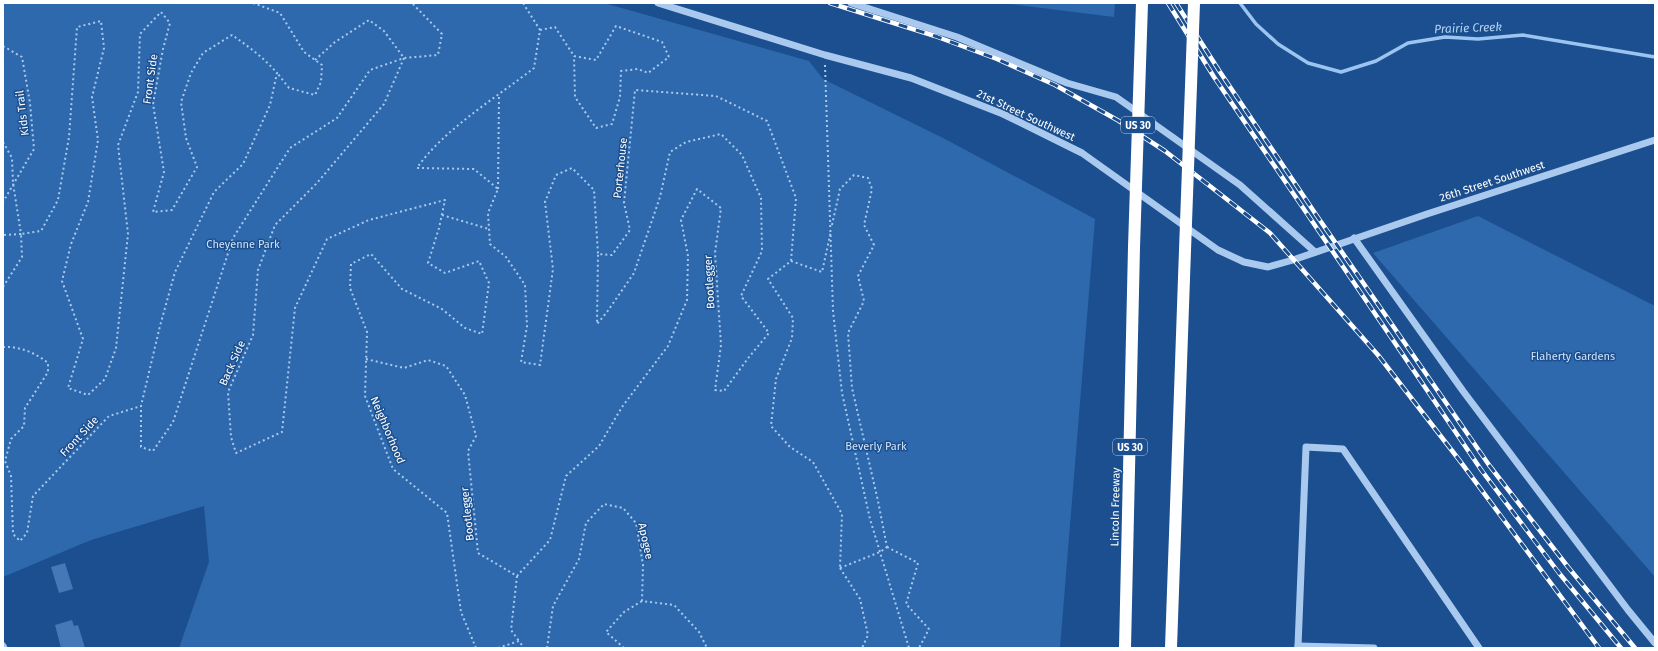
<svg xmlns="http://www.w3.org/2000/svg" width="1658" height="651" font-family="'Fira Sans',sans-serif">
<rect width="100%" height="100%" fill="#1b4f8f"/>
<g fill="#2e69ad">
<polygon points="3,3 604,3 809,61 823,79 945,139 1095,219 1060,648 179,648 209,562 204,506 91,540 3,577"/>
<polygon points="1002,3 1115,3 1114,17"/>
<polygon points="1478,216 1655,306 1655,577 1373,253"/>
</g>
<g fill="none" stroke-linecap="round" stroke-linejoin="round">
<polyline stroke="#9cc4f0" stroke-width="3.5" points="1240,3 1256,24 1278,44 1308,63 1341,72 1376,61 1408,43 1445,37 1478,39 1523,35 1655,57"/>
</g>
<g fill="#4478b7">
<polygon points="65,563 73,589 59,593 51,567"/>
<polygon points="72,620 74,626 78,625 85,648 61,648 55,625"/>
</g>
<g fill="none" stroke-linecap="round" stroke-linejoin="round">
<g stroke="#a9c9ee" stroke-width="2" stroke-dasharray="2 3" stroke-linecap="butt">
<polyline points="253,3 280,13 304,52 322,65 321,82 315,95 289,88 278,74"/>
<path d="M523 3 540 30 534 68C497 97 443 130 417 168L474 169 498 189 488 213 490 244 506 257 525 285 527 326 521 362 540 365 553 269 545 202 556 175 572 168 594 190 598 254 612 255 630 230 624 203 635 90 716 96 767 121 796 198 791 261 768 279 793 318 792 338 776 379 771 426 790 447 813 462 842 514 840 568"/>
<polyline points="540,30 555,27 574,56 596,60 616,26 662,42 669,57 648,73 638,69 621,71 620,97 612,124 596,128 575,97 574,56"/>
<polyline points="3,46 22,57 30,103 34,149 3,202"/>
<polyline points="315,60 335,42 369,20 384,31 404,58 438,55 442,34 412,3"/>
<polyline points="825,65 833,311 842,393 870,519 909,648"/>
<polyline points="3,142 12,158 13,183 21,234 3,235"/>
<polyline points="498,189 499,95"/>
<polyline points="442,215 489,229"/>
<polyline points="832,225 840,189 854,175 868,178 872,189 864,225 874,245 858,276 864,301 848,333 852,388 878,501 887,547"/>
<polyline points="791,261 822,272 831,231"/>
<path d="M3 287 22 257 21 234 41 231 58 200 69 137 77 27 101 21 104 48 92 97 98 140 88 202 71 244 62 281 83 339 68 388 88 395 105 379 116 348 128 234 118 145 138 92 140 34 161 12 170 23 163 49 153 104 164 172 153 212 172 210 197 167 186 138 181 102 191 73 203 53 232 35C248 46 264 58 277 73L270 105 243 164 214 192 175 272 160 326 141 406V447L153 451 173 422 233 238 290 148 337 118 370 70 404 58 384 104 317 183 275 225 258 270 253 335 228 392 231 437 236 453 282 432 295 308 327 239 369 220 445 200 439 228 428 263 445 273 479 261 489 283 482 334 465 328 442 309 402 289 371 254 351 264 350 288 367 332 365 396 393 469 447 513 461 612 476 648"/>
<path d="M3 347C19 346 36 353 48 363V372L25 408 24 426 11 439 5 461 11 476 13 534 20 541 27 533 33 496 109 416 141 406"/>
<polyline points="366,359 404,368 428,360 446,366 465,395 476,436 468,451 478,553 517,576 550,540 566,476 599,446 622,407 668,346 687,300 688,256 681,220 697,189 721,208 715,253 721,345 715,390 724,391 749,357 769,333 741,296 762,251 761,198 742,155 721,134 686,142 670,152 660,197 634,273 607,312 597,324 598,254"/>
<polyline points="887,547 918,563 906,604 929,629 919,648"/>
<polyline points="840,568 860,599 868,635 862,648"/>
<polyline points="840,568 880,552 887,547"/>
<polyline points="517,576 511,630 519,641"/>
<polyline points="498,648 519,641 524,648"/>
<polyline points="547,648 553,606 579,559 586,523 604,504 623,508 636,523 643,565 642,601 674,605 699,632 707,648"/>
<polyline points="624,648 606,632 624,612 642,601"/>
</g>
<g stroke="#a9c9ee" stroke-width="7">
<polyline points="658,3 825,55 911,78 1003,114 1082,153 1218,250 1244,262 1268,267 1293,260 1427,214 1655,140"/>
<polyline points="851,3 957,37 1067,83 1116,97 1240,185 1315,252"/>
<polyline points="1354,238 1463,391 1628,610 1655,643"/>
<polyline points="3,646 4,648"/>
<polyline points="1298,646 1306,447 1343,449 1479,648"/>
<polyline points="1298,648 1298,646 1374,648"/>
</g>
<g stroke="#fff" stroke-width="12">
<polyline points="1125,648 1134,247"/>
<polyline points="1171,648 1184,278"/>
</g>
<g stroke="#fff" stroke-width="4.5">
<g id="rail">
<polyline points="830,3 935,36 997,59 1055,85 1119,121 1165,151 1270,233 1378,355 1460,461 1599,648"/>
<polyline points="1168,3 1214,77 1482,471 1559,573 1621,648"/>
<polyline points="1176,3 1220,72 1317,216 1489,465 1568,567 1635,648"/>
</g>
</g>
<use href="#rail" stroke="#1b4f8f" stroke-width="3" stroke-dasharray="9" stroke-linecap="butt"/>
<g stroke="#fff" stroke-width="12">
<polyline points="1134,247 1142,3"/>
<polyline points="1184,278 1194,3"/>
</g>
</g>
<g text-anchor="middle" stroke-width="3" stroke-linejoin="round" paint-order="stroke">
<g fill="#1b4f8f" stroke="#bbcadd" stroke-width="1">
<rect x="1121" y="117" width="34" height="16" rx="3"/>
<rect x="1113" y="439" width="34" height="16" rx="3"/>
</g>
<g font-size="10" font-weight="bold" fill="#fff">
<text x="1138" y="129">US 30</text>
<text x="1130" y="451">US 30</text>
</g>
<g font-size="11" fill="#fff" stroke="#1b4f8f">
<text transform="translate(150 79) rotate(-82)" y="4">Front Side</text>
<text transform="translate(22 113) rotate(-97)" y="4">Kids Trail</text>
<text transform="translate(1026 115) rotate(25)" y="4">21st Street Southwest</text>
<text transform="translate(620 168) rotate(-84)" y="4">Porterhouse</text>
<text transform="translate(1492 181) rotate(-18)" y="4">26th Street Southwest</text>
<text transform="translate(709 282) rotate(-93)" y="4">Bootlegger</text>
<text transform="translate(232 363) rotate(-66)" y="4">Back Side</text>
<text transform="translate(388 430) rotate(67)" y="4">Neighborhood</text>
<text transform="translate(79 436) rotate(-47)" y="4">Front Side</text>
<text transform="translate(1115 507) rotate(-89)" y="4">Lincoln Freeway</text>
<text transform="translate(467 514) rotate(-96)" y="4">Bootlegger</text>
<text transform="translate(646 541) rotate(78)" y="4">Apogee</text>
</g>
<g font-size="11" fill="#cfe3fa" stroke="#1b4f8f">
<text x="243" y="248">Cheyenne Park</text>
<text x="1573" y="360">Flaherty Gardens</text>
<text x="876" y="450">Beverly Park</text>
</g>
<g font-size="12" font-style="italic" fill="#b5d3f5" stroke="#1b4f8f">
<text transform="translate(1468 28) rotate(-2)" y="4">Prairie Creek</text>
</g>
</g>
<rect width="1658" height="651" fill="none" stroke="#ffffff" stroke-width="8"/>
</svg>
